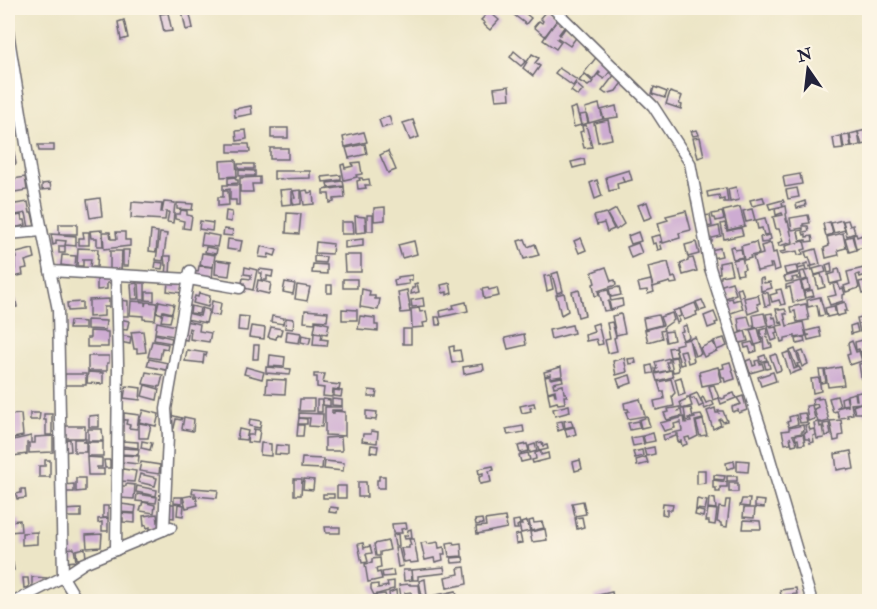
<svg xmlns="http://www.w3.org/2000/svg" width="877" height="609" font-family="'IM FELL Double Pica',serif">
<rect width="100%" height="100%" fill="#fcf5e5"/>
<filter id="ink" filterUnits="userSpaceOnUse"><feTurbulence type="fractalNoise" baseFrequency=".0167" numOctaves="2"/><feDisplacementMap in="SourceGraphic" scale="12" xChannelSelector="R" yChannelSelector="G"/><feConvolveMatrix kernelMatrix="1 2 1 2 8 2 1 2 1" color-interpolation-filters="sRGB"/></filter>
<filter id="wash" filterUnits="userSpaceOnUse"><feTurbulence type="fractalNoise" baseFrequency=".008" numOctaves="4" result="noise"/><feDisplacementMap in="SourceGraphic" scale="24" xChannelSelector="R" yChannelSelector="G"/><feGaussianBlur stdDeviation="1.35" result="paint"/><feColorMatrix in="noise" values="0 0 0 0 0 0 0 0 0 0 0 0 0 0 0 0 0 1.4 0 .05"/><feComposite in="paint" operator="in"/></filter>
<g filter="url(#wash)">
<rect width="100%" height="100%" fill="#ece5c6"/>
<g id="blocks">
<g fill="#cdacd2">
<polygon points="485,8 499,20 490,30 483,24 485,23 481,20 485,16 481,12"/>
<polygon points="520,9 531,18 526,24 514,15"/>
<polygon points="189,10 193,28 186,30 182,11"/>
<polygon points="547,10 558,19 545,36 534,27 539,21 542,23 543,21 540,18"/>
<polygon points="168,13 172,31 164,32 160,14"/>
<polygon points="124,20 128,38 121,40 118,22"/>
<polygon points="557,20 565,26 559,34 560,35 566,27 578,35 570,46 558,38 557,39 561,42 556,49 543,40"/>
<polygon points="514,51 526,61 521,66 510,57"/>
<polygon points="532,54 539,58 535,63 540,66 533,76 523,68"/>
<polygon points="598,55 613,68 604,79 598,75 600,73 599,72 593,80 584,73"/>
<polygon points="559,68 577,80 573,86 555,73"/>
<polygon points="584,74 593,82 588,86 579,81"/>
<polygon points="615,74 624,80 616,91 606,94 602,91"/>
<polygon points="576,84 583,90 578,96 571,91"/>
<polygon points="509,86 510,99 496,100 494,88"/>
<polygon points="654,87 667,92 665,98 652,94"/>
<polygon points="670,92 682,96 679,104 682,105 681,109 666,104"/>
<polygon points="599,104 603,119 589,123 585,108"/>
<polygon points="251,106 252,114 235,117 234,109"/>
<polygon points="616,106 618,117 604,119 601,110"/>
<polygon points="576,107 581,125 574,127 570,109"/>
<polygon points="586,114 588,123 582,125 580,115"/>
<polygon points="389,116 392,125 382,128 379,120"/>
<polygon points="413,120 419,137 410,140 403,123"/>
<polygon points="608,120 612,139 598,142 594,123"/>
<polygon points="586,125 592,147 584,148 580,132 583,131 582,126"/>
<rect x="271" y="128" width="17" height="10"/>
<polygon points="246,130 247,139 237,141 236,131"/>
<polygon points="697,130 699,135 693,136 691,131"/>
<polygon points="866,130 869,143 862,145 858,132"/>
<polygon points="364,132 367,142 345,147 343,137"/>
<polygon points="858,132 860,145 852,147 850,134"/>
<polygon points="849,135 851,147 844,148 842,136"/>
<polygon points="841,136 843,149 835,150 833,138"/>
<polygon points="700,137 704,156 698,158 693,138"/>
<polygon points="228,144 249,144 250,152 228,152"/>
<polygon points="365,144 367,154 349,158 346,148"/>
<polygon points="38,145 54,145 54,151 39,151"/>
<polygon points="13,147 16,164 8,166 8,148"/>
<rect x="270" y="148" width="18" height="11"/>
<polygon points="388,151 396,170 388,173 380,155"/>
<polygon points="584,159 585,165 573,168 571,162"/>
<polygon points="236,160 237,176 221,177 220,161"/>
<polygon points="360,162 362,174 356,175 357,177 344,180 341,165 344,164 345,168 353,166 352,163"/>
<rect x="238" y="164" width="16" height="5"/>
<polygon points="239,170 255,171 255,176 239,176"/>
<polygon points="629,170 632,180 624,182 622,176 624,182 617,184 618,189 609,191 606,177"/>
<polygon points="274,171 310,171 310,178 274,179"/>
<polygon points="800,174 802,184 785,187 783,177"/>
<polygon points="341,175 341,180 323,182 322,177"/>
<polygon points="25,177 27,190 8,193 8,180"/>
<polygon points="235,177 236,180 238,180 238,183 228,184 228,178"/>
<polygon points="260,177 260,184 252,184 253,192 240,192 240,178"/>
<polygon points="359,178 362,178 363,180 369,179 370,185 365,185 366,188 358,189 357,181 360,180"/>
<polygon points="597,180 602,196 595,199 590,183"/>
<polygon points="343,181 344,186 328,188 327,183"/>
<polygon points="50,183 51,189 42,190 42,184"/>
<polygon points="223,185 239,185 239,205 236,205 236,200 230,200 230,189 223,190"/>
<polygon points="344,187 345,198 334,199 334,202 330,203 329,194 323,194 323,190"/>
<polygon points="736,187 739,200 730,202 728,189"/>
<polygon points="726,188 728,202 724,202 724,199 720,200 719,195 708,197 707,192"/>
<polygon points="797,188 799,197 788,199 786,190"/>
<polygon points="292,189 292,204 282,205 280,190"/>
<polygon points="301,190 301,204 294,205 292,199 295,198 293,191"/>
<polygon points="307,190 308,193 313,192 314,204 304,205 302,191"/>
<polygon points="223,191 228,191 229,205 218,206 218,197 223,197"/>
<polygon points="763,197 765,203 752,206 750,200"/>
<polygon points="100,198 102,216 90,218 87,200"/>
<polygon points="783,200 784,202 782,203 783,206 770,209 768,204"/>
<polygon points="805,201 806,206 797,208 796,204"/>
<polygon points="28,202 30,213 32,213 35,227 29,228 26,213 10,216 9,205"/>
<polygon points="132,202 162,204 161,212 162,212 164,202 175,203 173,223 167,222 169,212 166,212 165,220 131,218"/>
<polygon points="647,202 652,217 644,220 638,205"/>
<polygon points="177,203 193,204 192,210 177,209"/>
<polygon points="786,206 787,213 786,214 787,219 786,219 787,222 788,221 793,242 779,246 778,243 783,241 779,229 776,229 773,217 783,215 782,213 776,215 775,209"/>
<polygon points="385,207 385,220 374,221 374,208"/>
<polygon points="740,207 745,226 728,230 723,211"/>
<polygon points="616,209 624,224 616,230 607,214"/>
<polygon points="752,209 755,220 746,222 743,211"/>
<polygon points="181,210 187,211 187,215 192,216 190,229 183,228 184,221 175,219 175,214 180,214"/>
<polygon points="226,211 232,212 231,222 225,221"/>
<polygon points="686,211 691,230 679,233 680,238 663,243 658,223 668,220 666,216"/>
<polygon points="722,212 724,219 716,221 715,218 713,218 712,214"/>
<polygon points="287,213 301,214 299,234 286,233"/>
<polygon points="606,213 614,229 607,232 604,223 597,225 594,216"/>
<polygon points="21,215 22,220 25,220 26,225 14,228 11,217"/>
<rect x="367" y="215" width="6" height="16"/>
<polygon points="710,215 712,226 706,227 703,216"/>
<polygon points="808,215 810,223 803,224 803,226 808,226 809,231 803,232 804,235 806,234 806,237 812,236 813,241 806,242 806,240 800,241 798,231 803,230 803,228 792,230 790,218"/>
<polygon points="355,216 365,217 366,232 356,233"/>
<polygon points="765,218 769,234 764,235 762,228 758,229 756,220"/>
<polygon points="842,220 845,230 834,233 831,223"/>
<polygon points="848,220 850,226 853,225 855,233 847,236 843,221"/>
<polygon points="200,221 213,223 212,231 199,229"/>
<polygon points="341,222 353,222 354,234 341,234"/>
<polygon points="830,222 833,234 826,236 823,224"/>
<polygon points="725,223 727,231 741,228 743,235 724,239 721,224"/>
<rect x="59" y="224" width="18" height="10"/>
<polygon points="719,226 721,236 712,238 712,242 709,243 706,229"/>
<polygon points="224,229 233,230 232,236 223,235"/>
<polygon points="102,230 103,246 97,246 97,238 91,238 90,231"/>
<polygon points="151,231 158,232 156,252 149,251"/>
<polygon points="83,232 89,232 89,245 79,245 79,238 84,238"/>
<polygon points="103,232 110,232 111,239 117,239 116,232 125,232 125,240 130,240 130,246 104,249"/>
<polygon points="638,232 641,241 631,244 628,236"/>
<polygon points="160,233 167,234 163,261 156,260"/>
<polygon points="203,233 219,236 217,247 201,245"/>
<polygon points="843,233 846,248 838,250 839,255 826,258 824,248 829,246 827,237"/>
<polygon points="870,233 870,249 866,249 864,234"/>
<polygon points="51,234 76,236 76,246 65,245 66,241 56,240 56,244 53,245"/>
<polygon points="856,234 857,237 862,235 865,247 856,249 853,235"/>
<polygon points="660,235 662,241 660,242 662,249 658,250 656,243 653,244 651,237"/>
<polygon points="770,235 771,239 769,240 769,242 761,243 760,237"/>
<polygon points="852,236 856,250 849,252 845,238"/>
<polygon points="581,238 586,250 579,253 574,241"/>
<polygon points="228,239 242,241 240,251 227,249"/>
<polygon points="363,239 363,246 345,248 345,241"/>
<polygon points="525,239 528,247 535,244 539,255 524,259 518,241"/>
<polygon points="414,241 417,254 402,258 398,245"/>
<polygon points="804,241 806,249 802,250 803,254 798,255 797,251 781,254 780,252 786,251 785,246"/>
<polygon points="316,242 333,244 332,254 315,253"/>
<polygon points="696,242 699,254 688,257 685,245"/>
<polygon points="756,242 759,254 750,256 751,258 744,260 741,246"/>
<polygon points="638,243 642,253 631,258 627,247"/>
<polygon points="771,243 773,253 776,252 780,269 774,271 772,264 770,264 771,268 757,271 753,257 763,254 761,246"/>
<rect x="59" y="246" width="6" height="7"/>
<polygon points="261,246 277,250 275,256 269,254 268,258 259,257"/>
<polygon points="734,246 735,250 741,249 743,257 733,259 730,247"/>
<polygon points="206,247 217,249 216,254 205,252"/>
<polygon points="78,248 98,249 97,267 90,267 91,259 83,259 83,266 77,266"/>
<polygon points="720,248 722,256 712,258 710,250"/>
<polygon points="33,249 35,258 25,261 27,268 22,269 23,275 13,277 11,269 15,269 15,258 17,258 16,253"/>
<polygon points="816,249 820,264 812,266 809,257 807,258 805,252"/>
<polygon points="123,250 129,250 128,266 123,266"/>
<polygon points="110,251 122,251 121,271 110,270"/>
<polygon points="202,253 215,255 213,267 200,265"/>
<polygon points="12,254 14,266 8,267 8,255"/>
<polygon points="62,255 76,256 75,267 61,265"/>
<polygon points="344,255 361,255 361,272 345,272"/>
<polygon points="164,256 171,256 170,275 166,275 167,265 165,265"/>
<polygon points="314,256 326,257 325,263 314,262"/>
<polygon points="870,257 870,270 867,270 865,258"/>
<polygon points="693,258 697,271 683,275 680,264 688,261 688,259"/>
<polygon points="742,258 745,269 742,270 743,274 737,275 733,260"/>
<polygon points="216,260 231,262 229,276 215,274"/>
<polygon points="729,261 732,274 721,276 721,278 717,279 716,273 720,273 719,263"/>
<polygon points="156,262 163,263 162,269 155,268"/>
<polygon points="668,262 672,278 675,277 677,283 671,284 670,282 653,287 648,267"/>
<polygon points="808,263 809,267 811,266 812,270 806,271 805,267 798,269 798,266"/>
<polygon points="831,263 832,272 828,273 826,265"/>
<polygon points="313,264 327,265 327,274 312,273"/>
<polygon points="199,266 213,267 212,281 191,278 192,271 198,272"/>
<polygon points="796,266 798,272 786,275 784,268"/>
<polygon points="824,266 826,272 815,275 813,269"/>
<polygon points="245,267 257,270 253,290 244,288 244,283 242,283 243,278 251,279 251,275 244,274"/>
<polygon points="606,267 611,281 615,280 616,285 598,291 599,295 595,296 593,284 595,283 592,272"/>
<polygon points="864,268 866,275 860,277 859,274 856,275 859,288 846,292 844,286 850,284 847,272"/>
<polygon points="259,269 273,271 272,277 267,276 267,280 261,280 262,273 259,273"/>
<polygon points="839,269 842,281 830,284 828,275 835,273 835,270"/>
<polygon points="804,271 807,279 802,281 800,272"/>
<polygon points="558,272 563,291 557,293 552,274"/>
<polygon points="798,273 801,279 797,279 797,277 792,278 793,281 786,282 784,277"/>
<polygon points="821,274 825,287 818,289 815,276"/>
<polygon points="111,275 111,283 107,283 107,289 97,290 97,276"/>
<polygon points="412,275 412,280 408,280 409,284 395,286 394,280 398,279 398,277"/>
<polygon points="550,275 553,289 547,291 544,276"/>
<polygon points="763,278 764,283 770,282 772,288 761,291 760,279"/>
<rect x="343" y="279" width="14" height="9"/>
<polygon points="258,280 271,283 269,294 256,291"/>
<polygon points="651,280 654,292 648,294 647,290 640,291 638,283"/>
<polygon points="808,280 810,289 804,291 801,282"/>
<polygon points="800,281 805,299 793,302 790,287 786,288 786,285"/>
<polygon points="864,281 866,289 869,289 869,292 862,294 859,282"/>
<polygon points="285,282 295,284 293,294 283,292"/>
<polygon points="732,282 736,294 723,299 719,286"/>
<polygon points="137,283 138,299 132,299 131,284"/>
<polygon points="139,283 145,283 145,300 140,300"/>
<polygon points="168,283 184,284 182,293 167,291"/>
<polygon points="417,283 419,292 411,294 412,288 415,288 414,284"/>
<polygon points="450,283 452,293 447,295 447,292 443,293 441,285"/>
<polygon points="838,283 840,289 843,288 845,294 843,295 843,301 830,305 827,297 836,295 833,284"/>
<polygon points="297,285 310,287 307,301 295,299"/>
<rect x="327" y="285" width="5" height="8"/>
<polygon points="619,287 621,295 611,297 609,289"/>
<polygon points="488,288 489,290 497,288 499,296 484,299 482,289"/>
<polygon points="741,288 744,296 739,297 737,289"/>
<polygon points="362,289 370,291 369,296 375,296 375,299 380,299 378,310 360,307"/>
<polygon points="781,289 785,304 781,305 779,300 772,302 770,295 777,293 776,290"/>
<polygon points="407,290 410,306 409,306 410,312 401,313 398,292"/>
<polygon points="579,290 585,315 578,317 572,292"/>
<polygon points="608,290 611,301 622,299 623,306 611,310 609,301 608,302 610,310 604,311 599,292"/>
<polygon points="812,290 814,296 805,298 804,292"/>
<polygon points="146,292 154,292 154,301 146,300"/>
<polygon points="762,292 768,293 770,305 765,306"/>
<polygon points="199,293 210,296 208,307 193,303 195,296 198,297"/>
<polygon points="564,293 568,311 561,315 556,295"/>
<polygon points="758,295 760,303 757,304 759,310 748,314 744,298"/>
<polygon points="15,297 17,307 8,309 8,298"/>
<polygon points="820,297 825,315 819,316 817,305 808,307 807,300"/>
<polygon points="423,298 424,306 412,307 411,300"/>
<polygon points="732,298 733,301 740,299 743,309 728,314 724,300"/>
<polygon points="109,299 109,307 104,307 104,316 89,317 89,300"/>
<polygon points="119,300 128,301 128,316 119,316"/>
<polygon points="702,300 706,309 700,311 696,302"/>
<polygon points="131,301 145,302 145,306 146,302 157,303 155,320 143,319 143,316 130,315"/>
<polygon points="159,301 174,304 172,313 163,311 162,314 156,312"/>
<polygon points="212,301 221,303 219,316 210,314"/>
<polygon points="82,302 82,310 68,311 67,303"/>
<polygon points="466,302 468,311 441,317 440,311 454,308 453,305"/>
<polygon points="845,302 847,311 844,311 845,314 837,316 835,305"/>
<polygon points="695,303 698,311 696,312 697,315 684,320 680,309"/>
<polygon points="806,304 809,320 797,322 795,311 791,312 790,307"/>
<polygon points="191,306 200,308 199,314 190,313"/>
<polygon points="834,306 836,315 827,317 825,308"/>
<polygon points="202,308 209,310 206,323 186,319 187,313 200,316"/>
<polygon points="419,308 420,312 426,311 428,322 423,323 424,327 412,328 411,309"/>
<polygon points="342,309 357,310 357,320 342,320"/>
<polygon points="679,309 681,316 678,317 680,321 677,323 673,311"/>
<polygon points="776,309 779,309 779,310 785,309 787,314 784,314 787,326 803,322 806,336 795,338 795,336 785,338 785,341 781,342 777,326 783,325 782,322 780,323"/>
<polygon points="305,310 328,312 327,321 315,320 315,323 304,322"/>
<polygon points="163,312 172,314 170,322 161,321"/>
<polygon points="714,312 718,322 715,323 716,325 708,328 704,316"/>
<polygon points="672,313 674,320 663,328 664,330 660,331 662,338 648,342 645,330 663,325 660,317"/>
<polygon points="764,313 767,325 755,328 753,315"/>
<polygon points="772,313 773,318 775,317 777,324 769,326 766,314"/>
<polygon points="864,313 865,320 864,322 866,331 860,332 857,318 862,317 862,314"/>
<polygon points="621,314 625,333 616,335 612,316"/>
<polygon points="658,315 661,325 645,329 643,318"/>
<polygon points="239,316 249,317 247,331 238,330"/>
<polygon points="272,316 284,318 283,324 271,322"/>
<polygon points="360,316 375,318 375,325 378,325 378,331 358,329"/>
<polygon points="748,316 751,326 753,325 754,328 740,332 738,318"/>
<polygon points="435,317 439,317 441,325 436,325"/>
<polygon points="869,317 870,330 867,331 865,323 868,323 867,318"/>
<polygon points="286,318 294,319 293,329 285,328"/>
<polygon points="120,319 129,321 127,330 118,329"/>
<polygon points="87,320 106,321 105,330 87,329"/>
<polygon points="70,321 85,322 85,329 69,329"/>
<polygon points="185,321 200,324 199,331 211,333 209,342 190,339 191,329 189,328 187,340 182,339"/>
<polygon points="316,321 329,324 327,334 314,332"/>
<polygon points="157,322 176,326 174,336 155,333"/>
<polygon points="612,322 616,337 614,338 617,351 608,353 605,340 610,339 607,323"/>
<polygon points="598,323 603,344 598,345 596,339 586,341 585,335 594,332 592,325"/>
<polygon points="856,324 858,332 851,334 850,326"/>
<polygon points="572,325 574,333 551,339 549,330"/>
<polygon points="686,325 689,337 683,340 680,332 683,331 682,327"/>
<polygon points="251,326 265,328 264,339 249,337"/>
<polygon points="770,326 771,328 776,327 777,332 775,333 777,339 772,341 768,327"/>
<polygon points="271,327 282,329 280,336 277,335 276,339 268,337"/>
<polygon points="758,328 762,343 755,345 750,330"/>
<polygon points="767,328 768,334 766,334 769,344 771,344 772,347 764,349 763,338 762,339 760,330"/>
<polygon points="819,328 821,337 808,340 807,336 810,335 807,335 806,331"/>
<rect x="403" y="329" width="8" height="15"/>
<polygon points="90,331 108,332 108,347 87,347 87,338 90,338"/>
<polygon points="143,331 146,352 137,353 137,349 134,349 131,332"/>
<polygon points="287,331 301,333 299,343 286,341"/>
<polygon points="672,331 674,340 666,342 664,332"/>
<polygon points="745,331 748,341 740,343 737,334"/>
<polygon points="314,333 322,334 321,339 328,340 327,346 313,345"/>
<polygon points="155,334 172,338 171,343 154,340"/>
<polygon points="524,334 526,345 508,349 505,338"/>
<polygon points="120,335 131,337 130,344 120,342"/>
<polygon points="302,335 311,337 309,344 301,342"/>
<polygon points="695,337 701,354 695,356 689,339"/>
<polygon points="804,337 805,342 797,344 796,339"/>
<polygon points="724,338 727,346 717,350 714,341"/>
<polygon points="689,339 694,361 688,363 685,350 680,351 684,364 680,365 675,345 683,343 682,341"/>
<polygon points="867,339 870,350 860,352 859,349 856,350 855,342"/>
<polygon points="152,341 168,344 167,349 162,348 160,359 148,357"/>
<polygon points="852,341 856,352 859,351 862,361 850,365 847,355 850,354 848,343"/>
<polygon points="713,342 717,351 704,357 700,348"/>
<polygon points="752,342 754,346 756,346 757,351 751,353 749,347 745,348 744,344"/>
<polygon points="254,345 259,345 258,359 253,359"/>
<polygon points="454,346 454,351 460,350 462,361 452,363 449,347"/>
<polygon points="675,347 677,356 670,357 668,348"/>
<polygon points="795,349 800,363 797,364 798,366 796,367 790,351"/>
<polygon points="187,350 207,353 206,356 204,355 203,363 185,361"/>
<polygon points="803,351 808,364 802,367 801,364 802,364 798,353"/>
<polygon points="870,351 870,360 863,361 861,353"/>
<polygon points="789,352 794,369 799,367 801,370 790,374 783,354"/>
<polygon points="776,354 781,370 776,372 770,356"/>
<polygon points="270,355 285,357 284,367 269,366"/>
<polygon points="765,355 767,360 759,362 760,364 762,363 764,369 750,373 746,361 751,359 753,366 756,365 755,361 760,360 759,357"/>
<polygon points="88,356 109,356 109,363 107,363 107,371 88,371"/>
<polygon points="676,357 679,369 678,371 673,372 670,358"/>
<polygon points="624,358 627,372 616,375 613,361"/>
<polygon points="635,358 636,363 629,364 628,359"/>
<polygon points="669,358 669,362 666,362 669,370 656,373 655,369 657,369 655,362"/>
<polygon points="149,359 168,363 166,370 147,366"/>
<polygon points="768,361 770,368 766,369 764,362"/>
<polygon points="730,362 735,379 725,382 724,377 722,377 720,369 724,368 723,364"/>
<polygon points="870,362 870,380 862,382 859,364"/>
<polygon points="483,364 484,370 464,374 463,367"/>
<polygon points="652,365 654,373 648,374 647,366"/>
<polygon points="246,367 264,372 262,379 244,374"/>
<polygon points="266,367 291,369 290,375 266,373"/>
<polygon points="561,367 562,376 550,378 551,379 562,377 563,381 553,383 554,387 563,385 564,393 566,393 567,396 564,396 565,403 558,404 557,402 550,404 548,393 554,391 555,395 556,395 555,390 548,392 545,377 550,376 550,374 545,376 544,372"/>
<polygon points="718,367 722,382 702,386 699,372"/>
<polygon points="841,367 844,385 828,387 825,370"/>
<polygon points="671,370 673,377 657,381 655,374"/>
<polygon points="819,370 824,370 826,382 821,383"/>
<polygon points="88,372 103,373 103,384 87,383"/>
<polygon points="146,372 163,375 160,387 143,384"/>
<polygon points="773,372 776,381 761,386 758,377"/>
<polygon points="65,374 86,374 86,385 64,385"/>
<polygon points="314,374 325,374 323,383 340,385 339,390 333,389 332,397 323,396 324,388 317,387 317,377 314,377"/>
<polygon points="630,375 632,383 620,387 617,379"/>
<polygon points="681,377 685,394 679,396 675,379"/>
<polygon points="819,378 821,391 813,393 811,379"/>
<polygon points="267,379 286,380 285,394 266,393"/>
<polygon points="671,379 675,393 672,396 674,406 656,410 654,401 664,399 663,391 661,392 658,382"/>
<polygon points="145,385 159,389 157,400 142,396"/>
<polygon points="714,385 719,398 713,400 709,386"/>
<polygon points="126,386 141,388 140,400 124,398"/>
<polygon points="334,390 342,391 341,397 334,396"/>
<polygon points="369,390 377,391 376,397 368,397"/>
<polygon points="865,391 869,406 862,408 869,407 870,414 864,416 863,413 855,413 853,406 861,403 851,404 853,414 847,415 848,417 839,418 837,411 833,412 829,398 837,396 840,406 836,408 848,405 848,407 847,395 855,393 856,400 857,400 856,393"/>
<polygon points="697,393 703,405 699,407 696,400 695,400 694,398 691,399 690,396"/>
<polygon points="734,393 736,398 721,404 719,398 721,398 722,399 725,398 725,396"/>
<polygon points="743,396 747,410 739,413 738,410 733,412 732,407 741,404 737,398"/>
<polygon points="846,396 848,404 842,405 841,398"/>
<polygon points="687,397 689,397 692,406 682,409 680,402 687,399"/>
<polygon points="703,397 706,403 712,401 714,405 705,409 701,399"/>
<polygon points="818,397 818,399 823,398 829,421 821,423 821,422 819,422 820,427 822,426 824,438 817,439 814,423 818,422 814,409 818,407 817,404 813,405 812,399"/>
<polygon points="300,399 314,399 314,411 299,411"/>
<polygon points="323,399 330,400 330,406 323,405"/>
<polygon points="332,399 342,400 342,406 332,405"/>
<polygon points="640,399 645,416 628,419 626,412 629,411 628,409 625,409 624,403"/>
<rect x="317" y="400" width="5" height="12"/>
<polygon points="534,403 535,407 530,408 531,411 522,413 520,406"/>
<polygon points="569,405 570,412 555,416 553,409"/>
<polygon points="812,405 815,419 808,421 806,406"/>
<polygon points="325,407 342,407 342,410 332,410 332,413 334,413 334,411 345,412 345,436 325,435"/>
<polygon points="680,407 680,410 677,411 681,410 682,416 667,420 664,413 669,412 668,409"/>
<polygon points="691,408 693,417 688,418 689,420 686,421 684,409"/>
<polygon points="715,408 716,413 719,413 718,411 723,411 727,421 723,422 721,419 719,420 721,425 713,429 707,411"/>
<polygon points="143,410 159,414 156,426 139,422"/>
<polygon points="366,411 377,412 376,420 366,419"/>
<polygon points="30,413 40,413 39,420 30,420"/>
<polygon points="124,413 139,415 137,429 129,428 130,425 126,424 127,420 124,420"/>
<polygon points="299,413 323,414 322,427 309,426 310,418 299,418"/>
<polygon points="805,413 807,422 800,423 798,414"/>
<polygon points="21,414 23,436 9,439 8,415"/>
<polygon points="44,414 52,414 52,435 46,435 46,420 44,420"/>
<polygon points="99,415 99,427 89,427 89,416"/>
<polygon points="170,415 182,418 181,420 176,419 174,428 169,427"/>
<polygon points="701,415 703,419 695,421 698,436 690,440 689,437 685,438 687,444 682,446 681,441 678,442 677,437 678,437 678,434 676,434 676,436 664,440 663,435 682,431 681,424 681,422 674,424 675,428 664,431 660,423 684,417 685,423 691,422 690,419 695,418 694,416"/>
<polygon points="796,415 798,424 789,427 787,422 790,421 789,417"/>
<polygon points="184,417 194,419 193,431 182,429"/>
<polygon points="647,417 650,426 641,428 639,420"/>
<polygon points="299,418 307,419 307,424 298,424"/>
<polygon points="250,419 261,421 260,428 249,426"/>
<polygon points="571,420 573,426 565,428 564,421"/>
<polygon points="703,420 707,435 700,436 696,422"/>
<polygon points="841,420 843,435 839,436 839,440 834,441 830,421"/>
<polygon points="562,421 564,429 558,431 556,422"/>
<polygon points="638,421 640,428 630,430 628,423"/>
<polygon points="139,423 151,425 148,438 139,438"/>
<polygon points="829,423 831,435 826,436 823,424"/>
<polygon points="808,424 810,430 814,429 815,435 813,436 814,442 810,443 809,439 805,439 804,433 807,432 805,425"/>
<polygon points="298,425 304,425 303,436 297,436"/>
<polygon points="803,425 804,431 802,431 802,433 792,435 793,435 795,440 796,440 797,444 792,445 790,437 791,443 785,444 782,431 789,430 789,428"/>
<rect x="65" y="426" width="20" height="12"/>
<polygon points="523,426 524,432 508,435 506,429"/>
<polygon points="574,427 576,434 567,437 565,429"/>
<polygon points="88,429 102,429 103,441 88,441"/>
<polygon points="239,429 248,431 246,440 237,439"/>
<polygon points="254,429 260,430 258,443 247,442 248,435 253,435"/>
<polygon points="371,431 378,432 377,443 362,441 363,434 371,434"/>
<polygon points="653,433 655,441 645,443 643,436"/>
<polygon points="803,434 805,444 799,445 798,439 796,440 795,435"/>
<polygon points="31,436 31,443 35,443 35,437 53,436 53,452 29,453 29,443 27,443 27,454 13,456 12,451 11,451 9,441"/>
<polygon points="642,436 644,444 633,446 631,438"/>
<polygon points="341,437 342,451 325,451 325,438"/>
<polygon points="70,439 71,451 64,452 63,440"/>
<polygon points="74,439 86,439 86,441 82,442 86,442 86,452 74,452"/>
<polygon points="122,441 138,442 138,448 122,446"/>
<polygon points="142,441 152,443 150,450 141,448"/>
<rect x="87" y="442" width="16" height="14"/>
<polygon points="542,442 543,446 547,445 548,449 539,451 537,443"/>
<polygon points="261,443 271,444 271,456 260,455"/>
<polygon points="527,444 529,451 520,453 518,446"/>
<polygon points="535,444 537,451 530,453 529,446"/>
<polygon points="8,445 9,445 13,476 8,477"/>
<polygon points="276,445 288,446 288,455 275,454"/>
<polygon points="371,445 378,446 377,453 370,452"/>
<polygon points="654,447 655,454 646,456 644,449"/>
<polygon points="122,448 139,449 138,455 121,454"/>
<polygon points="642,450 643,456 635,458 633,452"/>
<polygon points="541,451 541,455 548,453 549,459 533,463 532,460 536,459 535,453"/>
<polygon points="851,451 854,469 848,470 847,468 837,470 835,454"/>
<polygon points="528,453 530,460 521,462 519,455"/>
<polygon points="122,455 139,456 138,464 121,462"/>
<polygon points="87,457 102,458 102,467 97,467 97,469 104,469 104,475 88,475"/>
<polygon points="646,457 648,463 637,466 636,460"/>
<polygon points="302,458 323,459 322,469 301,468"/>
<polygon points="45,460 50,460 50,477 39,477 39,466 45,466"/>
<polygon points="104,460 110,460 110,468 105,468"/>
<polygon points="580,460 582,469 575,471 573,462"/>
<polygon points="737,460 749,461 748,472 737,471"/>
<polygon points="325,461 344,463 343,471 324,469"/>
<polygon points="734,461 735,467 727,469 726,463"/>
<polygon points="141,462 160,465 159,474 139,471"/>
<polygon points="493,466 494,470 489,471 491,482 480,484 479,477 483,476 483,473 479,474 478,469"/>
<polygon points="123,469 136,471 134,482 122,481"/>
<polygon points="697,470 705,470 705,483 697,484"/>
<polygon points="140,474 157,478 155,486 138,482"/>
<polygon points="714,475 725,476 724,480 714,479"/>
<polygon points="379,476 385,476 385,488 377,488 377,480 379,480"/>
<rect x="727" y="476" width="10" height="5"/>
<polygon points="76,478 85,478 85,491 76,492"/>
<polygon points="294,479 302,479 301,495 294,495"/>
<polygon points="304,479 314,480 313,490 303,489"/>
<polygon points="713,480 727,482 727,487 720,487 720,492 716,492 716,488 713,488"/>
<polygon points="358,482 366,482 367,497 358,497"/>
<rect x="729" y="483" width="9" height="9"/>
<polygon points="74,484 74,492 63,492 63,485"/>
<polygon points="126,484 135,485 134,499 120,498 121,486 126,486"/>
<polygon points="137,486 157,490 156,496 136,492"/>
<rect x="337" y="486" width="9" height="12"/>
<polygon points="193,488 218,490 217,498 195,496 195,493 192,493"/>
<polygon points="21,489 25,489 26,498 17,499 16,494 21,493"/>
<polygon points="137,494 157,497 156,503 136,501"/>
<rect x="323" y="494" width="11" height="4"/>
<polygon points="193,495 194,498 196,497 198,505 186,508 183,497"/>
<polygon points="174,497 182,497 182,504 174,503"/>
<polygon points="709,498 715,499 716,509 708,508"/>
<polygon points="697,499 707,501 705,510 696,509"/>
<polygon points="742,499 750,499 749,507 740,506"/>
<polygon points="726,500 730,500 727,527 721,526 721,523 717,522 719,507 725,508"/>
<polygon points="755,500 765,501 764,508 755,507"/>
<polygon points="583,501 586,514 575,516 572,503"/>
<polygon points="143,502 155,505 154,513 140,511"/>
<polygon points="663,503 673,504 672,510 667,510 667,515 662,514"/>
<polygon points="121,504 136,506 135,513 117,512"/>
<polygon points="166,504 174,504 174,518 166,517"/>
<polygon points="178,504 184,505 183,516 177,515"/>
<rect x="103" y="506" width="5" height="12"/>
<polygon points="330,507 338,508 337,513 329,512"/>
<polygon points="744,508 755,508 754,518 743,517"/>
<polygon points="81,509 81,517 63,517 62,510"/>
<polygon points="708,509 717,510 715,525 709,524 709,521 706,521"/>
<polygon points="696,510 704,512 703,517 695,515"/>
<polygon points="117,513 135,514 135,523 123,522 123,518 117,518"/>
<polygon points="157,514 159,530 150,530 150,527 147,528 146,525 144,526 143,516"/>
<polygon points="505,517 507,528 477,534 476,527 486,526 485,520"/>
<polygon points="582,517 584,527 577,529 575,518"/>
<polygon points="108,518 108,531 102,531 102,522 98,523 98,519"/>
<polygon points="482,519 483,524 476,525 475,520"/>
<polygon points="20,520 21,531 8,532 8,521"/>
<polygon points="519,520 520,524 517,526 518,529 514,529 513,521"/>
<polygon points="533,520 534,523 542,522 544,528 531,531 529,521"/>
<polygon points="744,520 760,521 761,529 743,529"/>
<polygon points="527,521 530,531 521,533 519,525 522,525 521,523"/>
<polygon points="406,523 407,528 401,529 402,533 393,533 392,524"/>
<polygon points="325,527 340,527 340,533 326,533"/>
<polygon points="411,529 412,538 405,539 404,536 407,536 408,530"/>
<polygon points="545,529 547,540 532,542 530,532"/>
<polygon points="37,532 37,544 22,545 22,533"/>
<polygon points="102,534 101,547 87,548 86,535"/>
<polygon points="398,534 399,546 395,546 393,535"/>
<polygon points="520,534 522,543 516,544 515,535"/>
<polygon points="409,539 414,539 418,562 410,563 409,561 404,562 401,548 409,548 409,545 411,545"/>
<polygon points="388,541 390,550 380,552 380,556 376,556 374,544"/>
<polygon points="426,542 427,544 438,542 439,548 444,547 445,554 442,554 443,560 435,562 434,558 425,560 421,543"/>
<polygon points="453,542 454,544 461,543 462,556 449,557 447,543"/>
<polygon points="363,543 364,548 370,546 372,553 366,554 368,562 362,563 358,544"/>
<polygon points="74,548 76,561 66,562 65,549"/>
<polygon points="85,548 86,558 77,559 76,550"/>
<polygon points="395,548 399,548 403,566 398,567"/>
<polygon points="463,557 464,562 452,563 451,558"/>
<polygon points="380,558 381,568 376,569 377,573 380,572 382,579 368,582 365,564 372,563 372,559"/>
<polygon points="8,563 13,563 14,570 8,570"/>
<polygon points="444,567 445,573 418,576 418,580 413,580 412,570"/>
<polygon points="465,567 467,584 447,588 445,577 459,574 458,568"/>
<polygon points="393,570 394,576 383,577 382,572"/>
<polygon points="403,570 411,570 412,580 404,581"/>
<polygon points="32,577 47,578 48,581 32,586"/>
<polygon points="23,578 28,578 29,587 24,588"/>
<polygon points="425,579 427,597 456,591 457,596 433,602 423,602 419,581"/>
<polygon points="394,581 394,589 389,590 389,591 374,595 371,589 371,585 378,584 378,588 388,586 387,582"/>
<polygon points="410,584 410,585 419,585 420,596 412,598 411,592 405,593 405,596 401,597 399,585"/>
<polygon points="796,588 797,594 781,596 780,590"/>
<polygon points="396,590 397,599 390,600 389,593"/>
<polygon points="612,592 614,602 595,602 594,596"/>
<polygon points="385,594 387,600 377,602 376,595"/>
</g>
</g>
</g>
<g filter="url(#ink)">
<use href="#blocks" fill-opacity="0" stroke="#69666c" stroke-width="1.5"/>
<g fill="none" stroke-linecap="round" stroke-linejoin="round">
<g stroke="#69666c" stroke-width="13">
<g id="minor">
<polyline points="553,8 653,106 690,163 710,268 763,435 812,602"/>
<polyline points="8,32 31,175 58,310 63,577"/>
<polyline points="8,234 42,231"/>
<polyline points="50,271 189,279 240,288"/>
<polyline points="164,530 168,436 166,409 190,271"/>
<polyline points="116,550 118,364 116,275"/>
<polyline points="63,577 84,563 171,527"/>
<polyline points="14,602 63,577 78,602"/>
</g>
</g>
<use href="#minor" stroke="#fff" stroke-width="10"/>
</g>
</g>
<rect width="877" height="609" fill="none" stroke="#fcf5e5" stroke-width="30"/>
<g transform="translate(808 69) rotate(346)" stroke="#fcf5e5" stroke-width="4.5" paint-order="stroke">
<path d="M0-4.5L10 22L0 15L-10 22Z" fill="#22223b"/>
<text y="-9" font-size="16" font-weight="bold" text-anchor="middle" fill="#22223b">N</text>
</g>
</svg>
